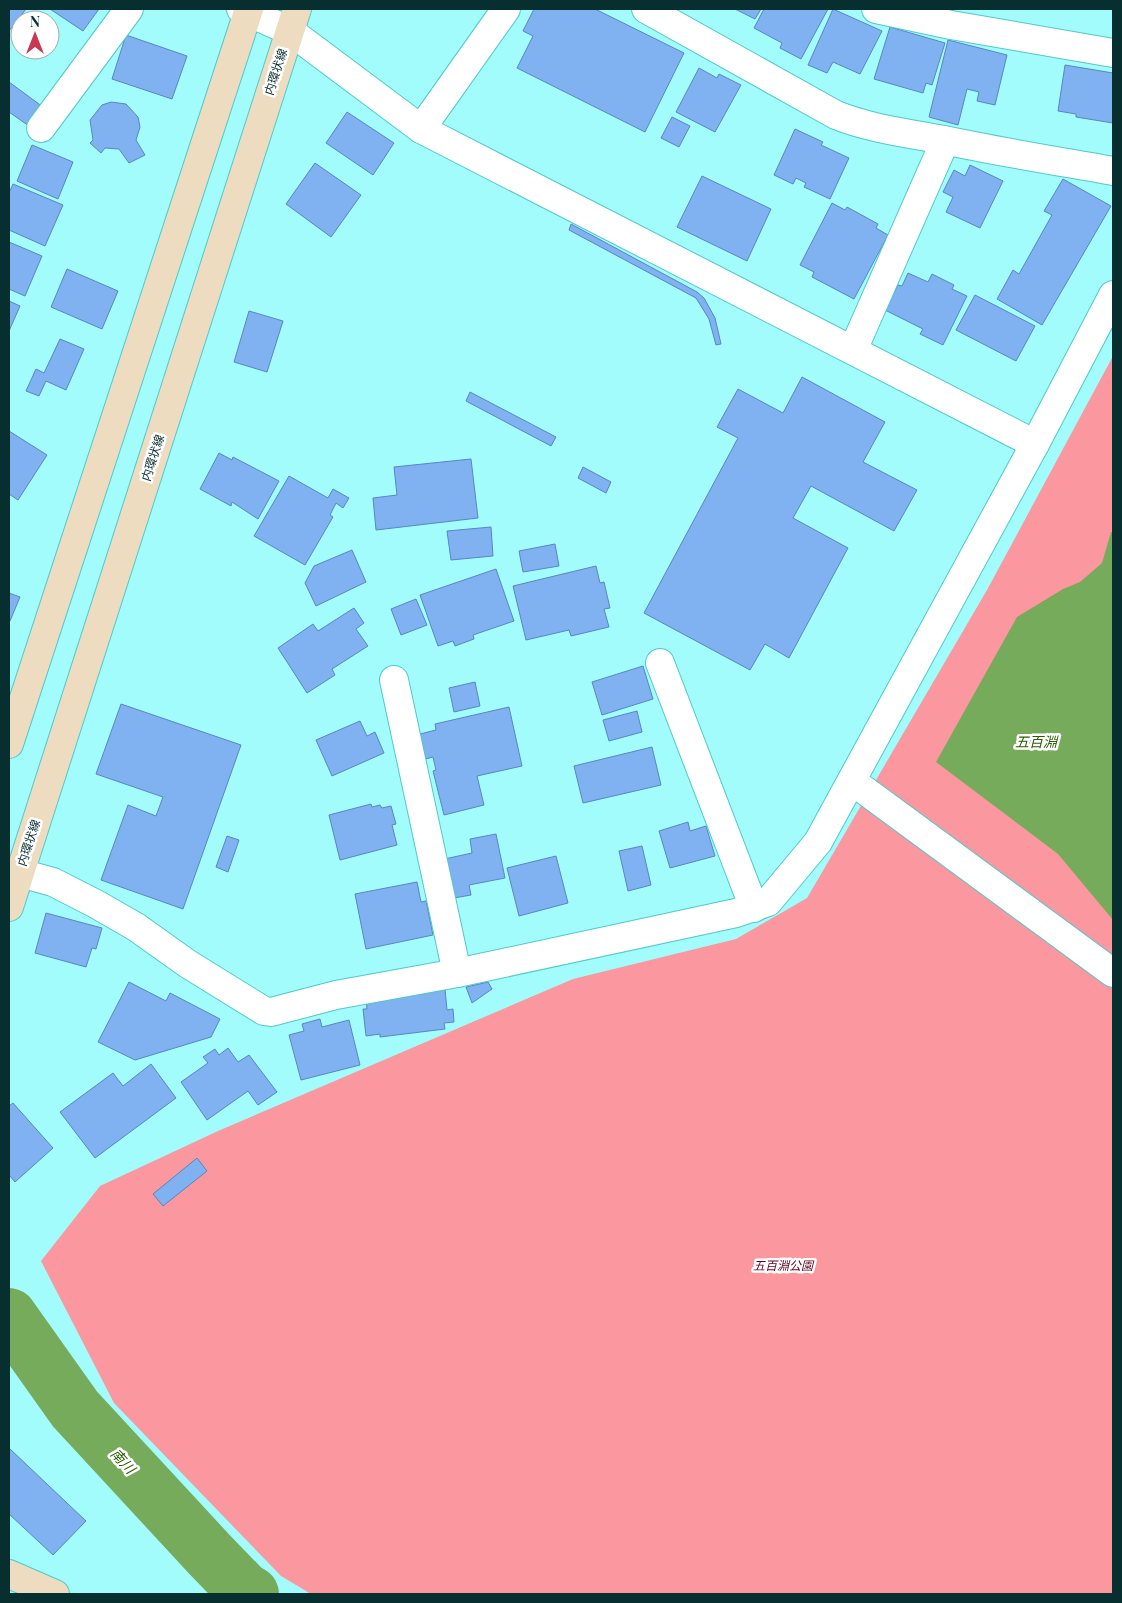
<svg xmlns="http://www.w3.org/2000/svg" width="1122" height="1603" font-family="'Playfair Display','Noto Sans JP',serif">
<rect width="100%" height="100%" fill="#a3fcfc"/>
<polygon fill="#fb979e" points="1113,356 1113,1594 311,1594 281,1576 114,1403 41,1261 100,1186 218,1131 573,979 736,939 807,898 987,590"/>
<polygon fill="#76ab5b" points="1111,532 1113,532 1113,920 1058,854 936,762 1017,617 1063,589 1080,582 1102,563"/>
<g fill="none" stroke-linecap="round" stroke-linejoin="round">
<polyline stroke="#76ab5b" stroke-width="56" points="9,1316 75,1409 210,1555 244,1590 251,1594"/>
</g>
<g fill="#80b1f0" stroke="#5786c3">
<polygon points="9,9 26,9 9,31"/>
<polygon points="50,9 99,9 83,31"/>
<polygon points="534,9 595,9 684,53 645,132 517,68 533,36 523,31"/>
<polygon points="735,9 761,9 755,19"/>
<polygon points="764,9 828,9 801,59 780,48 782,43 754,28"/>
<polygon points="833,9 882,31 860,74 833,62 827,73 808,65"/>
<polygon points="890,27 945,43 932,85 926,83 923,93 874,79"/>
<polygon points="126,35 187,56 172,99 112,79"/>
<polygon points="948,40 1007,55 995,105 977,101 979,92 967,89 958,125 929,117"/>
<polygon points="1065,65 1113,73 1113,123 1076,117 1076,114 1058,111"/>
<polygon points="699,68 717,78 719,74 741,85 715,132 676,112"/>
<polygon points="9,82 43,107 29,126 9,112"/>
<polygon points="111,102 126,104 138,117 140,127 136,140 145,155 129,163 119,149 105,148 101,153 90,143 93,140 90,120 102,105"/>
<polygon points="347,112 394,143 373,175 326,143"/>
<polygon points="672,117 690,126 679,147 661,138"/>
<polygon points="795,129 823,142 821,145 849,158 830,199 804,187 806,183 796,178 793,184 774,175"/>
<polygon points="32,145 73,162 58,199 17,181"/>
<polygon points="315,163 361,195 331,237 286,204"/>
<polygon points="970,165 1003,181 980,228 946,212 953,197 943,192 954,170 965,176"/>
<polygon points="702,176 771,209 747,261 677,227"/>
<polygon points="1063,179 1111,206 1042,325 997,299 1013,270 1019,274 1052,215 1044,211"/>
<polygon points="13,184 63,205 45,246 9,230 9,193"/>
<polygon points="832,203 845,210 847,207 878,224 876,228 888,235 854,299 812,277 814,272 800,265"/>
<polygon points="571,224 697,292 704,298 715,318 721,344 716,345 709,319 696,298 569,230"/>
<polygon points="9,242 42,256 25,296 9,289"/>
<polygon points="67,269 118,291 102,329 51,307"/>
<polygon points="908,273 928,282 932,274 954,285 952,289 967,296 943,345 920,334 923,329 885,310 898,285 902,286"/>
<polygon points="975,295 1035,326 1016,361 956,330"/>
<polygon points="9,301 20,306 9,331"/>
<polygon points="249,311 283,321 267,372 234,362"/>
<polygon points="60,339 84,349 66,390 46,381 39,396 26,391 36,369 44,373"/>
<polygon points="802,377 885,422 863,462 917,490 894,531 811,486 793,518 848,548 789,658 765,644 750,670 644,613 738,438 717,427 738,389 783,413"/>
<polygon points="470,392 556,437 551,446 466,401"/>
<polygon points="9,431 47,455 18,500 9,494"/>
<polygon points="219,453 232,460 233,457 279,481 258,519 232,502 231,506 200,489"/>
<polygon points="471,459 478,518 376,530 373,498 397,495 394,467"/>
<polygon points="583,467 611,482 606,493 578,478"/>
<polygon points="289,476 328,498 333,489 349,498 343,508 336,503 330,515 333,517 305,565 254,536"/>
<polygon points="491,527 493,556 451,560 447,531"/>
<polygon points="555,544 559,566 523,572 519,551"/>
<polygon points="352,550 366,582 316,606 305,583 314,566"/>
<polygon points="596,566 600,583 604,582 610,608 604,609 609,627 571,636 569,630 526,640 513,586"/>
<polygon points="496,569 514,621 473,635 474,639 455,646 453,641 438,646 420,595"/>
<polygon points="9,593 20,597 10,621 9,620"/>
<polygon points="416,599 427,625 401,635 391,609"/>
<polygon points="354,608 364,623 356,629 368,646 332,669 335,675 307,693 278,648 313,624 318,631"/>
<polygon points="643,666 653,699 602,715 592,682"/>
<polygon points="475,682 480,706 454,712 449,688"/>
<polygon points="121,704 241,745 183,909 101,880 128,805 156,816 163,797 96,774"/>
<polygon points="509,707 522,766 477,776 484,805 444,815 433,771 436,770 433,757 418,761 412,736 436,730 435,724"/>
<polygon points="637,711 642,732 609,741 603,720"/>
<polygon points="360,721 367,736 375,732 384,753 332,776 316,740"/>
<polygon points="652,747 661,785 583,803 574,766"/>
<polygon points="371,804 372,807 380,805 382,808 391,806 396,824 392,825 397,845 340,860 329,815"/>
<polygon points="688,822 690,831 706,826 715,856 670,868 659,831"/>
<polygon points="496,834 505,878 469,885 471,895 448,899 440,860 472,853 470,839"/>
<polygon points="227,836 239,840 228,872 216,867"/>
<polygon points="642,846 651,885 628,891 619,851"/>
<polygon points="556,856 568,903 519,916 507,868"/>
<polygon points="417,882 421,902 426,901 433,935 366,949 355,894"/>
<polygon points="46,913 102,928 96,949 92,948 86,967 35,953"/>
<polygon points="129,982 166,1001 170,993 220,1019 211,1037 135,1060 98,1042"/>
<polygon points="488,982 492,989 472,1003 466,987"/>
<polygon points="445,989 447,1010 453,1009 454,1022 444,1023 445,1029 380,1037 380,1034 366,1036 363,1009 367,1009 366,998"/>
<polygon points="320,1019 322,1027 349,1020 360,1065 301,1080 289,1035 304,1031 302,1024"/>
<polygon points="228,1048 238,1062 249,1055 277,1092 258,1105 248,1091 207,1120 181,1082 208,1063 203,1057 215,1049 219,1055"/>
<polygon points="151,1064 176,1098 95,1158 60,1112 113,1073 123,1086"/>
<polygon points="13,1103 53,1148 15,1182 9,1175 9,1106"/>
<polygon points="197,1158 207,1171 163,1206 153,1194"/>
<polygon points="9,1448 86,1521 53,1555 9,1514"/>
</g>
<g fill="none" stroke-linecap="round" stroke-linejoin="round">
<g stroke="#50c9c9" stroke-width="30">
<g id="street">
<polyline points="241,9 290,31 421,129 1035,444"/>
<path d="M646 9 836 115C871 129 907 133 944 140 1000 152 1057 161 1113 171"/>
<polyline points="876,9 951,25 1113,53"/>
<polyline points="41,128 129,9"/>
<polyline points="421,129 506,9"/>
<polyline points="853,350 945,141"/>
<polyline points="660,663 754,908"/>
<polyline points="394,680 457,973"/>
<polyline points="852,781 1113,973"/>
<polyline points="20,873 53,882 96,904 136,927 188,964 264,1011 271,1012 336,995 457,973 736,913 768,902 818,842 1035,444 1113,295"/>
</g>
</g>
<g stroke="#50c9c9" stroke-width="30">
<g id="secondary">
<polyline points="9,744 249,9"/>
<polyline points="9,907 297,9"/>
<polyline points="9,1574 55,1594"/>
</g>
</g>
<use href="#street" stroke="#fff" stroke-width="28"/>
<use href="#secondary" stroke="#eddcc0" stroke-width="28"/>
</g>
<g text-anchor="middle" stroke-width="5" stroke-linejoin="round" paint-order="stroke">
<g font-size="12" fill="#082f30" stroke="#fff">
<text transform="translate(276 72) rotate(-72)" y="4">内環状線</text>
<text transform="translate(153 458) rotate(-72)" y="4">内環状線</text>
<text transform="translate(29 843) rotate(-72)" y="4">内環状線</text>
</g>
<g font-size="12" font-style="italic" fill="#61031c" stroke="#fff">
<text x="783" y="1270">五百淵公園</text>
</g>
<g font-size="14" font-style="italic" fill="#2b5c03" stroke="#fff">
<text x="1036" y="747">五百淵</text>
<text transform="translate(123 1461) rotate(47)" y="5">南川</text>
</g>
</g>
<rect width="1122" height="1603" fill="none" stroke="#082f30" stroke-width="20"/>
<g transform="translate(35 35)"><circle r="24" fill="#ffffff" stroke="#9cacac"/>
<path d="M0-4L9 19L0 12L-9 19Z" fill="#c83850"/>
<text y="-8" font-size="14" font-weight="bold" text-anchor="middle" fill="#082f30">N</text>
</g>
</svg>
